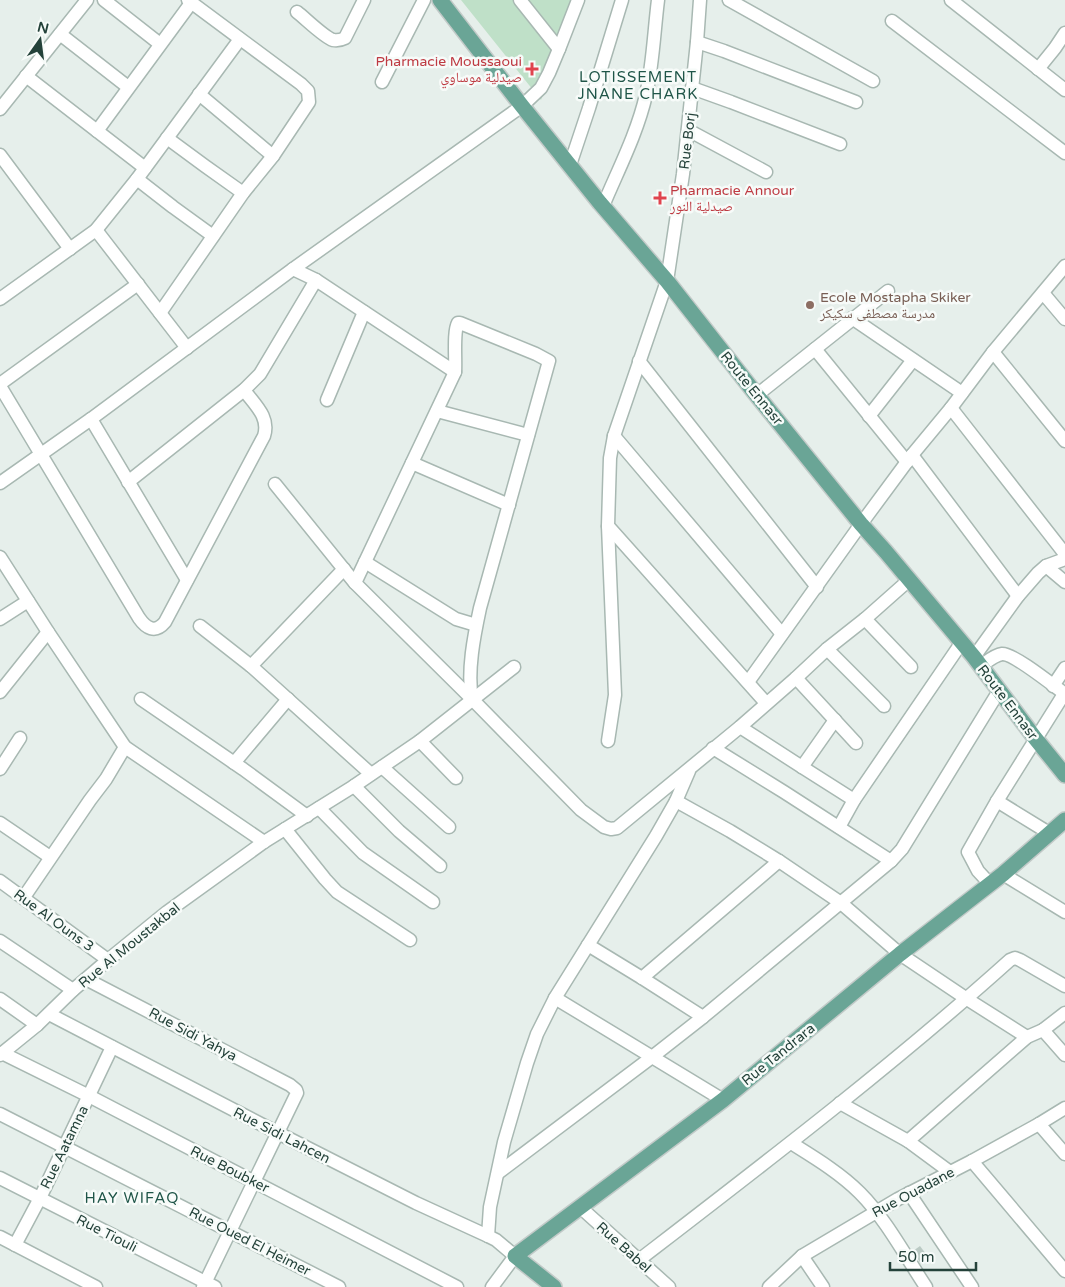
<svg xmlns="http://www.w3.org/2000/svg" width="1065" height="1287" font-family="'Varela Round','Noto Naskh Arabic',sans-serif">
<rect width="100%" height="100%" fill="#e6efeb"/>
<polygon fill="#bfe0c8" points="461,0 579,0 541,100"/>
<polygon fill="#bbcac4" points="920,1246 929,1258 921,1264 913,1251"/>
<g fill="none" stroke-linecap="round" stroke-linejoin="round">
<g stroke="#a8b8b2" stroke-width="15">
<g id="minor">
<polyline points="104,0 160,44"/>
<polyline points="700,0 697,42 683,174 667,281 614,436 610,458 608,526 766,703"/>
<polyline points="729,0 873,81"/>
<polyline points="951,0 1065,90"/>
<path d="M297 12C306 19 324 37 333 40 338 41 341 40 345 38L364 0"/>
<polyline points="892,21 1065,153"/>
<polyline points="60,34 128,87"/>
<polyline points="697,42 724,51 856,102"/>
<polyline points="559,49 578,0"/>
<polyline points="1038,69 1055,48 1065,33"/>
<polyline points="26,76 145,168"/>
<polyline points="382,82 424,0"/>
<polyline points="692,88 731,102 840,144"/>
<polyline points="199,94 273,156"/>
<polyline points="0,109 87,0"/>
<polyline points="688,130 766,172"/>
<polyline points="97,131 191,3"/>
<polyline points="167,138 205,166 243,193"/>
<polyline points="0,155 70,249"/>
<polyline points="570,165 589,108 622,0"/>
<polyline points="137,179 173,207 213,236"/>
<path d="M603 206C618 170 637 134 646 95 653 64 654 32 658 0"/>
<polyline points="96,230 187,348"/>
<polyline points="293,269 316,280 455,372"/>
<polyline points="1043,293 1065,319"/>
<polyline points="0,299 96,230 137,179 240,39"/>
<polyline points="160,313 243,193 273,156 309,102 308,91 301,84 188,0"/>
<polyline points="852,318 962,393"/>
<polyline points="815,349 907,462"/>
<polyline points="993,352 1065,441"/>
<polyline points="639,361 817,587"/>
<polyline points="0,384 138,284"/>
<path d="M0 386 139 618C146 628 155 634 165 622L264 436C270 417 255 405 244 390"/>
<polyline points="757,395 888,291"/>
<polyline points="327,400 364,312"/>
<polyline points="951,408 1065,554"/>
<polyline points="437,411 528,435"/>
<polyline points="869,416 913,360"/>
<polyline points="91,419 187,580"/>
<polyline points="614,436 782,634"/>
<polyline points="912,455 1018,596"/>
<polyline points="412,463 509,505"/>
<polyline points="128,482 244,390 260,374 316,280"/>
<polyline points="0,483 91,419 293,269 522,106 541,88 549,73 559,49 520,0"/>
<polyline points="275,484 355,583 472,699 581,810 604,827 611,829 617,828 740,727 796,678 827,649 865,619 909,580"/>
<polyline points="608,526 615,695 608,741"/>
<polyline points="0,557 48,632 125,747 264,842"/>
<polyline points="365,562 456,619 476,625"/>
<polyline points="1046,566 1065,582"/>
<path d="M355 583 455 372C456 360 453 332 458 323H460L536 354 549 361 480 608C474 636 467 671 472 699"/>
<polyline points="0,619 28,601"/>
<polyline points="865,619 911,667"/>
<polyline points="200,626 251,666 371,774"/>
<polyline points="827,649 884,706"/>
<polyline points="974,657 1018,596 1038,573 1046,566 1065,559"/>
<polyline points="251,666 344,569"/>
<path d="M981 666C987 662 994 655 1002 654 1013 653 1054 686 1065 694"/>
<polyline points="796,678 856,743"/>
<polyline points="748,682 861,524 912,455 951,408 993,352 1065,266"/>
<polyline points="1053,686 1065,668"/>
<polyline points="0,692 48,632"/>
<polyline points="141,699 243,769 307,816"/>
<polyline points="740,727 802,767 854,800"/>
<polyline points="420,741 456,778"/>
<polyline points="713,748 784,792 891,861"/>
<polyline points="234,763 288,699"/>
<polyline points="382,767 449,827"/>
<polyline points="802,767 835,720"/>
<polyline points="0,769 20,738"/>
<polyline points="354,786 399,831 440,866"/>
<polyline points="676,801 730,831 779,861 841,903 900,954 967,999 1027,1037"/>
<polyline points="997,801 1049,833"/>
<polyline points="319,808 363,853 433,902"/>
<polyline points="0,823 50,857"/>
<polyline points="839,827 854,800 962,642"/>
<polyline points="285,829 325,879 337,892 410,940"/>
<polyline points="1003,874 1065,912"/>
<polyline points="0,881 108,960"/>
<polyline points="990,884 978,871 968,852 997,801 1064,694"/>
<polyline points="24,897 90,800 106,779 125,747"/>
<polyline points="0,941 73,990"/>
<polyline points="588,945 642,978 703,1017"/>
<polyline points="642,978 779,861"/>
<polyline points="86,979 290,1085 296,1090 297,1093 203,1287"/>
<polyline points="555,998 723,1100"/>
<polyline points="0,999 37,1025"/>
<polyline points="49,1014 278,1133 416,1203 488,1236 496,1240 515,1256 492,1287"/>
<polyline points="1043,1030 1065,1055"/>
<polyline points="2,1053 89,1096 457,1287"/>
<polyline points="0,1055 37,1025 73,990 108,960 167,912 264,842 354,786 420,741 514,667"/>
<polyline points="840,1103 908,1141 950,1172"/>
<polyline points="0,1114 339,1287"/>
<polyline points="1039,1124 1065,1154"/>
<polyline points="908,1141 1027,1037 1043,1030 1065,1013"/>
<path d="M791 1143C815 1158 840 1173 860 1193 885 1218 906 1257 926 1287"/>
<polyline points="972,1161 1065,1271"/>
<polyline points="498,1173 652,1057 703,1017 891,861 902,849 999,691"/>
<polyline points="0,1178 215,1287"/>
<polyline points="909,1193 972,1287"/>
<polyline points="580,1207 669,1287"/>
<polyline points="488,1236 490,1207 504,1142 527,1063 537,1034 555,998 656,836 676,801 689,771"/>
<polyline points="0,1237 96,1287"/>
<polyline points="15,1245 40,1198 112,1047"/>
<polyline points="802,1256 823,1287"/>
<path d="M639 1260C765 1163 892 1066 1010 960L1015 958 1020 960 1065 986"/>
<polyline points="769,1287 802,1256 898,1199 972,1161 1039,1124 1065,1108"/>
</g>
</g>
<g stroke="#c2cac8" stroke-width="18">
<g id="major">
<polyline points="440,0 522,106 600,203 667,281 755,393 861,524 886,552 974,657 1035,738 1065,775"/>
<polyline points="554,1287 515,1256 723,1100 900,954 1003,874 1065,820"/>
</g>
</g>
<use href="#minor" stroke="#fff" stroke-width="12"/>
<use href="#major" stroke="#6aa596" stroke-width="15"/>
</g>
<g fill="#e0444e" stroke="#f7fbf9" stroke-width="2">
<path d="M529.5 61.5h5v5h5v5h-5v5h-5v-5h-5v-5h5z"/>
<path d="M657.5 190.5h5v5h5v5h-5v5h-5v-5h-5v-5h5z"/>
</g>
<circle fill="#8d6e63" stroke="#f7fbf9" stroke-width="2" cx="810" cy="305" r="5"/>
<g text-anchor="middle" stroke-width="5" stroke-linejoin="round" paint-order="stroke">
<g font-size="14" fill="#be3a42" stroke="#f7fbf9" text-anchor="end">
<text x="522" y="66">Pharmacie Moussaoui<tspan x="522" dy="16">صيدلية موساوي</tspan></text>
<text x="670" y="195" text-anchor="start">Pharmacie Annour<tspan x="670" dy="16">صيدلية النور</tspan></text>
</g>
<g font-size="14" fill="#24423a" stroke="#f7fbf9">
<text transform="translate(687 141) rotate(-83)" y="5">Rue Borj</text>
<text transform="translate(752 388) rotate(51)" y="5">Route Ennasr</text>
<text transform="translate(1008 702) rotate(53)" y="5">Route Ennasr</text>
<text transform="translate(54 920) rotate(36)" y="5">Rue Al Ouns 3</text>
<text transform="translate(129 945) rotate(-39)" y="5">Rue Al Moustakbal</text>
<text transform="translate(193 1034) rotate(28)" y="5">Rue Sidi Yahya</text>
<text transform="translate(778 1054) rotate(-39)" y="5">Rue Tandrara</text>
<text transform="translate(282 1135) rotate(27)" y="5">Rue Sidi Lahcen</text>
<text transform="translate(64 1147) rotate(-64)" y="5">Rue Aatamna</text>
<text transform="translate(230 1169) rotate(27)" y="5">Rue Boubker</text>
<text transform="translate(913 1192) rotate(-28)" y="5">Rue Ouadane</text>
<text transform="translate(107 1233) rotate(27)" y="5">Rue Tiouli</text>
<text transform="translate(250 1241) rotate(27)" y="5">Rue Oued El Heimer</text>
<text transform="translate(624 1247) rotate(42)" y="5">Rue Babel</text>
</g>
<g font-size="14" fill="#785e54" stroke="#f7fbf9" text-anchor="start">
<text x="820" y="302">Ecole Mostapha Skiker<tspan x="820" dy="16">مدرسة مصطفى سكيكر</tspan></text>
</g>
<g font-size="15" letter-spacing="1" fill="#1f5548" stroke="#f7fbf9">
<text x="638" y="82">LOTISSEMENT<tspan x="638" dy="17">JNANE CHARK</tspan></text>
<text x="132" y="1203">HAY WIFAQ</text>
</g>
</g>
<g transform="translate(40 40) rotate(14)" stroke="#f7fbf9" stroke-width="4" paint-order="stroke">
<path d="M0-4L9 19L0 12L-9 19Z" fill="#24423a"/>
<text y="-8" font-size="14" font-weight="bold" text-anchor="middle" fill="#24423a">N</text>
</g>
<path d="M890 1262v8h86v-8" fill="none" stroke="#24423a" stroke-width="2.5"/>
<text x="898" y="1262" font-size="15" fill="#24423a" stroke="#f7fbf9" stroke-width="4" paint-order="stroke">50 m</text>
</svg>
